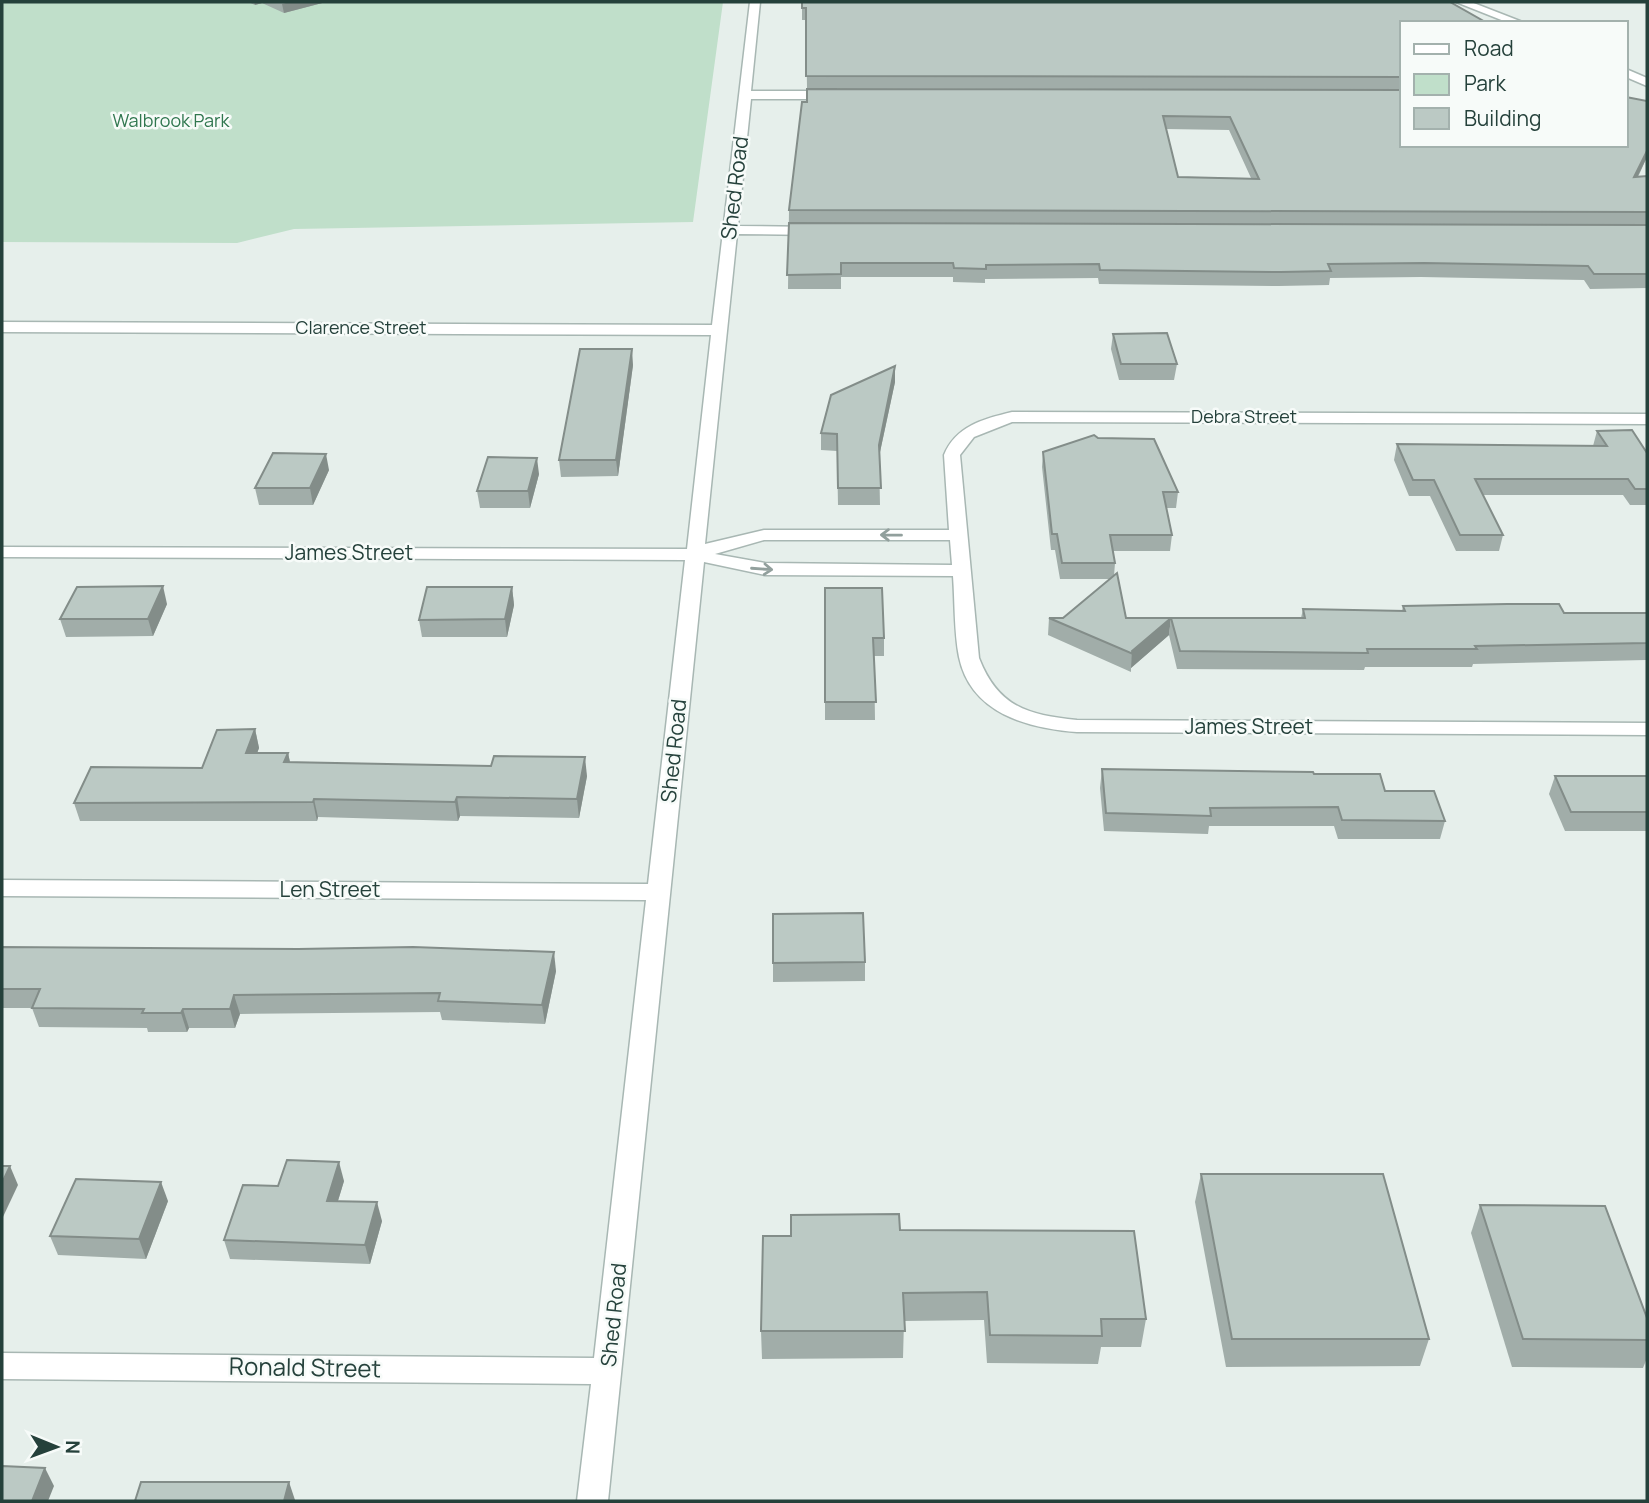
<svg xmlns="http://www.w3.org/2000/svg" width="1649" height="1503" font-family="Manrope,sans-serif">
<rect width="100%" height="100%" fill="#e6efeb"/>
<polygon fill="#c0dfca" points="2,2 723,2 693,222 294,229 237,243 2,242"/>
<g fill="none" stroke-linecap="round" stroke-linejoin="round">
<g stroke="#a8b7b3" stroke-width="3">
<g id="minor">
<path d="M750 2H760L751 91H835L841 95 835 99H751L738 226 815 227 822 231 815 235 737 234 705 544 764 530H949L944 455C956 426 983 419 1012 412L1647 414V424L1012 422 974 437 960 455 979 658C998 707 1028 715 1077 720L1647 723V735L1077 732C1028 728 971 714 959 657 954 632 955 603 953 576L765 575 704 562 608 1501H577L591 1384 2 1379V1353L594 1358 646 900 2 896V880L648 884 685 560 2 557V547L687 549 711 335 2 332V322L712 325ZM764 540H950L952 565 765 563 715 554Z"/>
<polygon points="1456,2 1471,2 1525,23 1509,23"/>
<polygon points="1626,69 1647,78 1647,86 1626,77"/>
</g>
</g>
<use href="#minor" fill="#fff" fill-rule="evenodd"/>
</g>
<g fill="#a1ada9" fill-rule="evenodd">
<polygon points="248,2 326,2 284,13 262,3 255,5"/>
<path d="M802 2 1402 23V145L1647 101V157L1638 177 1647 176V288L1590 289 1584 280 1421 277 1330 278 1329 285 1279 286 1099 284 1098 278 985 279V283L953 282V277H841V289H788L789 210 802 102 1402 90 807 88 806 20H802ZM1166 129 1229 130 1251 178 1178 177Z"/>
<polygon points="1113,334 1177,364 1174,380 1119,380 1111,349"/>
<polygon points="633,365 618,476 561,477 559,460"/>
<polygon points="895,366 895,382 879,457 880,505 838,505 837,451 821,450 821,433"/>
<polygon points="1597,431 1647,453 1647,505 1630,505 1623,495 1483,495 1503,535 1499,551 1456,551 1430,496 1409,496 1394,460 1397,444 1593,446"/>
<polygon points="1043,452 1178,492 1176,508 1166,508 1172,535 1170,551 1113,551 1115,563 1114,576 1126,618 1169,635 1131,668 1131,672 1048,635 1049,618 1063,618 1109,579 1060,579 1055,550 1051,550 1042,467"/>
<polygon points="329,470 313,505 259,505 255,488"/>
<polygon points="539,474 530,508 480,508 477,491"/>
<polygon points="512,587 514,605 507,637 422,637 419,620"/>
<polygon points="825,588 884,638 884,656 874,656 875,720 825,720"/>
<polygon points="167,604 153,636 66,637 60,619"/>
<polygon points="1403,606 1564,613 1647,613 1647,662 1646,660 1473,664 1472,667 1365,667 1364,670 1177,669 1169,635 1171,618 1301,618 1303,609 1402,611"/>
<polygon points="255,729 259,748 257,753 288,753 290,762 587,776 579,818 460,816 458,821 318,817 317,821 80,821 74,803 202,768"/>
<polygon points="1102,769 1314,774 1385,791 1445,821 1440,839 1338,839 1334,826 1209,826 1208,834 1104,831 1100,788"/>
<polygon points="1555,776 1647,776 1647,831 1565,831 1549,794"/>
<polygon points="2,947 556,971 545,1024 442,1020 440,1012 240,1014 235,1028 189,1028 187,1032 148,1032 147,1028 39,1027 32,1008 2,1008"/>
<polygon points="865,962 865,981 773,982 773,963"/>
<polygon points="1201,1174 1429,1339 1420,1366 1226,1367 1195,1202"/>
<polygon points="344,1181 338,1201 382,1221 370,1264 230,1259 224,1240 278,1186"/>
<polygon points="168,1201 146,1259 58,1255 50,1236"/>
<polygon points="1480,1205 1647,1318 1647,1358 1643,1368 1512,1367 1471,1233"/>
<polygon points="900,1230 1146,1319 1141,1347 1101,1347 1098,1364 987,1363 984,1320 904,1321 903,1358 762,1359 761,1331 791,1236"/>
</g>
<g fill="#838d89">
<polygon points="254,2 262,2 262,3 255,5"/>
<polygon points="290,2 326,2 284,13 282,4"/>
<polygon points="1647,151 1647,157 1631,190 1634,177"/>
<polygon points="632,349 633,365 618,476 616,460"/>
<polygon points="895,366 895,382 878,461 879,445"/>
<polygon points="326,454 329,470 313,505 310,488"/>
<polygon points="537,458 539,474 530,508 528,491"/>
<polygon points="163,586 167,604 153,636 148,619"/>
<polygon points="512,587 514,605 507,637 505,619"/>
<polygon points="1171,618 1169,635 1131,668 1132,651"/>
<polygon points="255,729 259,748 250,772 246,753"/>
<polygon points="288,753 292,772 284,762"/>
<polygon points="585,757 587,776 579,818 577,799"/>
<polygon points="457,797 460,816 458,821 455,802"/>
<polygon points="314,799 318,817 317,821 313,802"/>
<polygon points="554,952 556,971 545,1024 542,1005"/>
<polygon points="234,995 240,1014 235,1028 230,1009"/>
<polygon points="183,1009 189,1028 187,1032 181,1013"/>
<polygon points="339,1162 344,1181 332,1220 327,1201"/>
<polygon points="10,1166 18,1185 2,1219 2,1183"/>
<polygon points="161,1182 168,1201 146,1259 139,1239"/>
<polygon points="377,1202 382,1221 370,1264 365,1245"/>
<polygon points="45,1468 54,1486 48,1501 32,1501"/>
<polygon points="289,1482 295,1500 295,1501 284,1501"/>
</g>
<g fill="#bbc9c4" stroke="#838d89" stroke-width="2" fill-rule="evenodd">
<polygon points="802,2 1450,2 1487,23 1402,23 1402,77 806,76 806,8 802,8"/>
<path d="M807 89 1402 90V145H1626V97L1647 101V151L1634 177 1647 176V212L789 210 802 102H807ZM1163 116 1230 117 1259 179 1178 177Z"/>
<polygon points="789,223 1647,225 1647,274 1594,274 1588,266 1424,263 1328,264 1331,271 1281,272 1100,270 1099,264 986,265 986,269 954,268 953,263 841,263 841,274 787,275"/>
<polygon points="1167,333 1177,364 1121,364 1113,334"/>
<polygon points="580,349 632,349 616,460 559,460"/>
<polygon points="895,366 879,445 881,488 838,488 837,434 821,433 831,395"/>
<polygon points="1632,430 1647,453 1647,489 1635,489 1628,479 1475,479 1503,535 1460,535 1434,480 1413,480 1397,444 1607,446 1597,431"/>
<polygon points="1094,435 1098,438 1154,439 1178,492 1163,492 1172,535 1110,535 1115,563 1062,563 1057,534 1052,534 1043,452"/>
<polygon points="273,453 326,454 310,488 255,488"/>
<polygon points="488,457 537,458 528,491 477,491"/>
<polygon points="1117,573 1126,618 1171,618 1132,651 1133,654 1049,618 1063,618"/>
<polygon points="163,586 148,619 60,619 77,587"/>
<polygon points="427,587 512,587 505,619 419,620"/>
<polygon points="825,588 882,588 884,638 873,638 876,702 825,702"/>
<polygon points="1507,604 1559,604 1564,613 1647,613 1647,643 1475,646 1477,649 1367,649 1368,653 1180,651 1171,618 1305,618 1303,609 1405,611 1403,606"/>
<polygon points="255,729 246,753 288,753 284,762 491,766 494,756 585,757 577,799 457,797 455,802 314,799 313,802 74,803 91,767 202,768 217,730"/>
<polygon points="1102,769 1313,772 1314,774 1380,774 1385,791 1434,791 1445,821 1342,820 1338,807 1210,808 1211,816 1106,813"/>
<polygon points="1555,776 1647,776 1647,812 1571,812"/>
<polygon points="863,913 865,962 773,963 773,914"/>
<polygon points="2,947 298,949 413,947 554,952 542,1005 438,1001 440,993 234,995 230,1009 183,1009 181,1013 142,1013 144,1009 32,1008 40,989 2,989"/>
<polygon points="287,1160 339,1162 327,1201 377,1202 365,1245 224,1240 243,1185 278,1186"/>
<polygon points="2,1166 10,1166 2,1183"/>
<polygon points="1201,1174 1383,1174 1429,1339 1232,1339"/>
<polygon points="76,1179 161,1182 139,1239 50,1236"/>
<polygon points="1480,1205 1605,1206 1647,1318 1647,1340 1523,1339"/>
<polygon points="899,1214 900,1230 1134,1231 1146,1319 1101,1319 1102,1336 990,1335 987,1292 903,1293 905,1331 761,1331 763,1236 791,1236 791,1215"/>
<polygon points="2,1466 45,1468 32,1501 2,1501"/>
<polygon points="141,1482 289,1482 284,1501 135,1501"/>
</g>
<defs><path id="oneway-shaft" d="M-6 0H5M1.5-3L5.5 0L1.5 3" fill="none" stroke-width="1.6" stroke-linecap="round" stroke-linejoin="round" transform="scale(1.75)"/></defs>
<g stroke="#92a09d">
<use href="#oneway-shaft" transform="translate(891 535) rotate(-179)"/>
<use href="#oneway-shaft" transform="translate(762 569) rotate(4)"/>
</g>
<g text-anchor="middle" stroke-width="5" stroke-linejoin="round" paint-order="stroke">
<g font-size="18" fill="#30774f" stroke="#f7fbf9">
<text x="171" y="127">Walbrook Park</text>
</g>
<g font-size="18" fill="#25413b" stroke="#f7fbf9">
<text x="361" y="334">Clarence Street</text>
<text x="1244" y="423">Debra Street</text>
</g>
<g font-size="21" fill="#25413b" stroke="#f7fbf9">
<text transform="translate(735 188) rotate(-83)" y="7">Shed Road</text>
<text x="349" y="560">James Street</text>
<text x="1249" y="734">James Street</text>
<text transform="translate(674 751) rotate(-84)" y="7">Shed Road</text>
<text x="330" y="897">Len Street</text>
<text transform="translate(614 1315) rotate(-84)" y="7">Shed Road</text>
</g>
<g font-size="24" fill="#25413b" stroke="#f7fbf9">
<text transform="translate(305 1368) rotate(1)" y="8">Ronald Street</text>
</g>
</g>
<rect width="1649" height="1503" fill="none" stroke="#25413b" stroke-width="7"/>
<rect x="1400" y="21" width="228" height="126" fill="#f7fbf9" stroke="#a3b1ad" stroke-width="2"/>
<rect x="1414" y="44" width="35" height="10" fill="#ffffff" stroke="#a3b1ad" stroke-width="2"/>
<text x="1464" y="56" font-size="21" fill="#25413b">Road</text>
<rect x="1414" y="74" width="35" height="21" fill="#c0dfca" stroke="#a3b1ad" stroke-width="2"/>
<text x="1464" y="91" font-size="21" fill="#25413b">Park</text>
<rect x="1414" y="108" width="35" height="21" fill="#bbc9c4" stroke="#a3b1ad" stroke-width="2"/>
<text x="1464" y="126" font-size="21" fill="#25413b">Building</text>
<g transform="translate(56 1447) rotate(91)" stroke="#f7fbf9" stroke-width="5" paint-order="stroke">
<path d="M0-5L12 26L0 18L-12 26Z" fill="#25413b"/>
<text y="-10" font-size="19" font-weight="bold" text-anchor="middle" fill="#25413b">N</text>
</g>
</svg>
